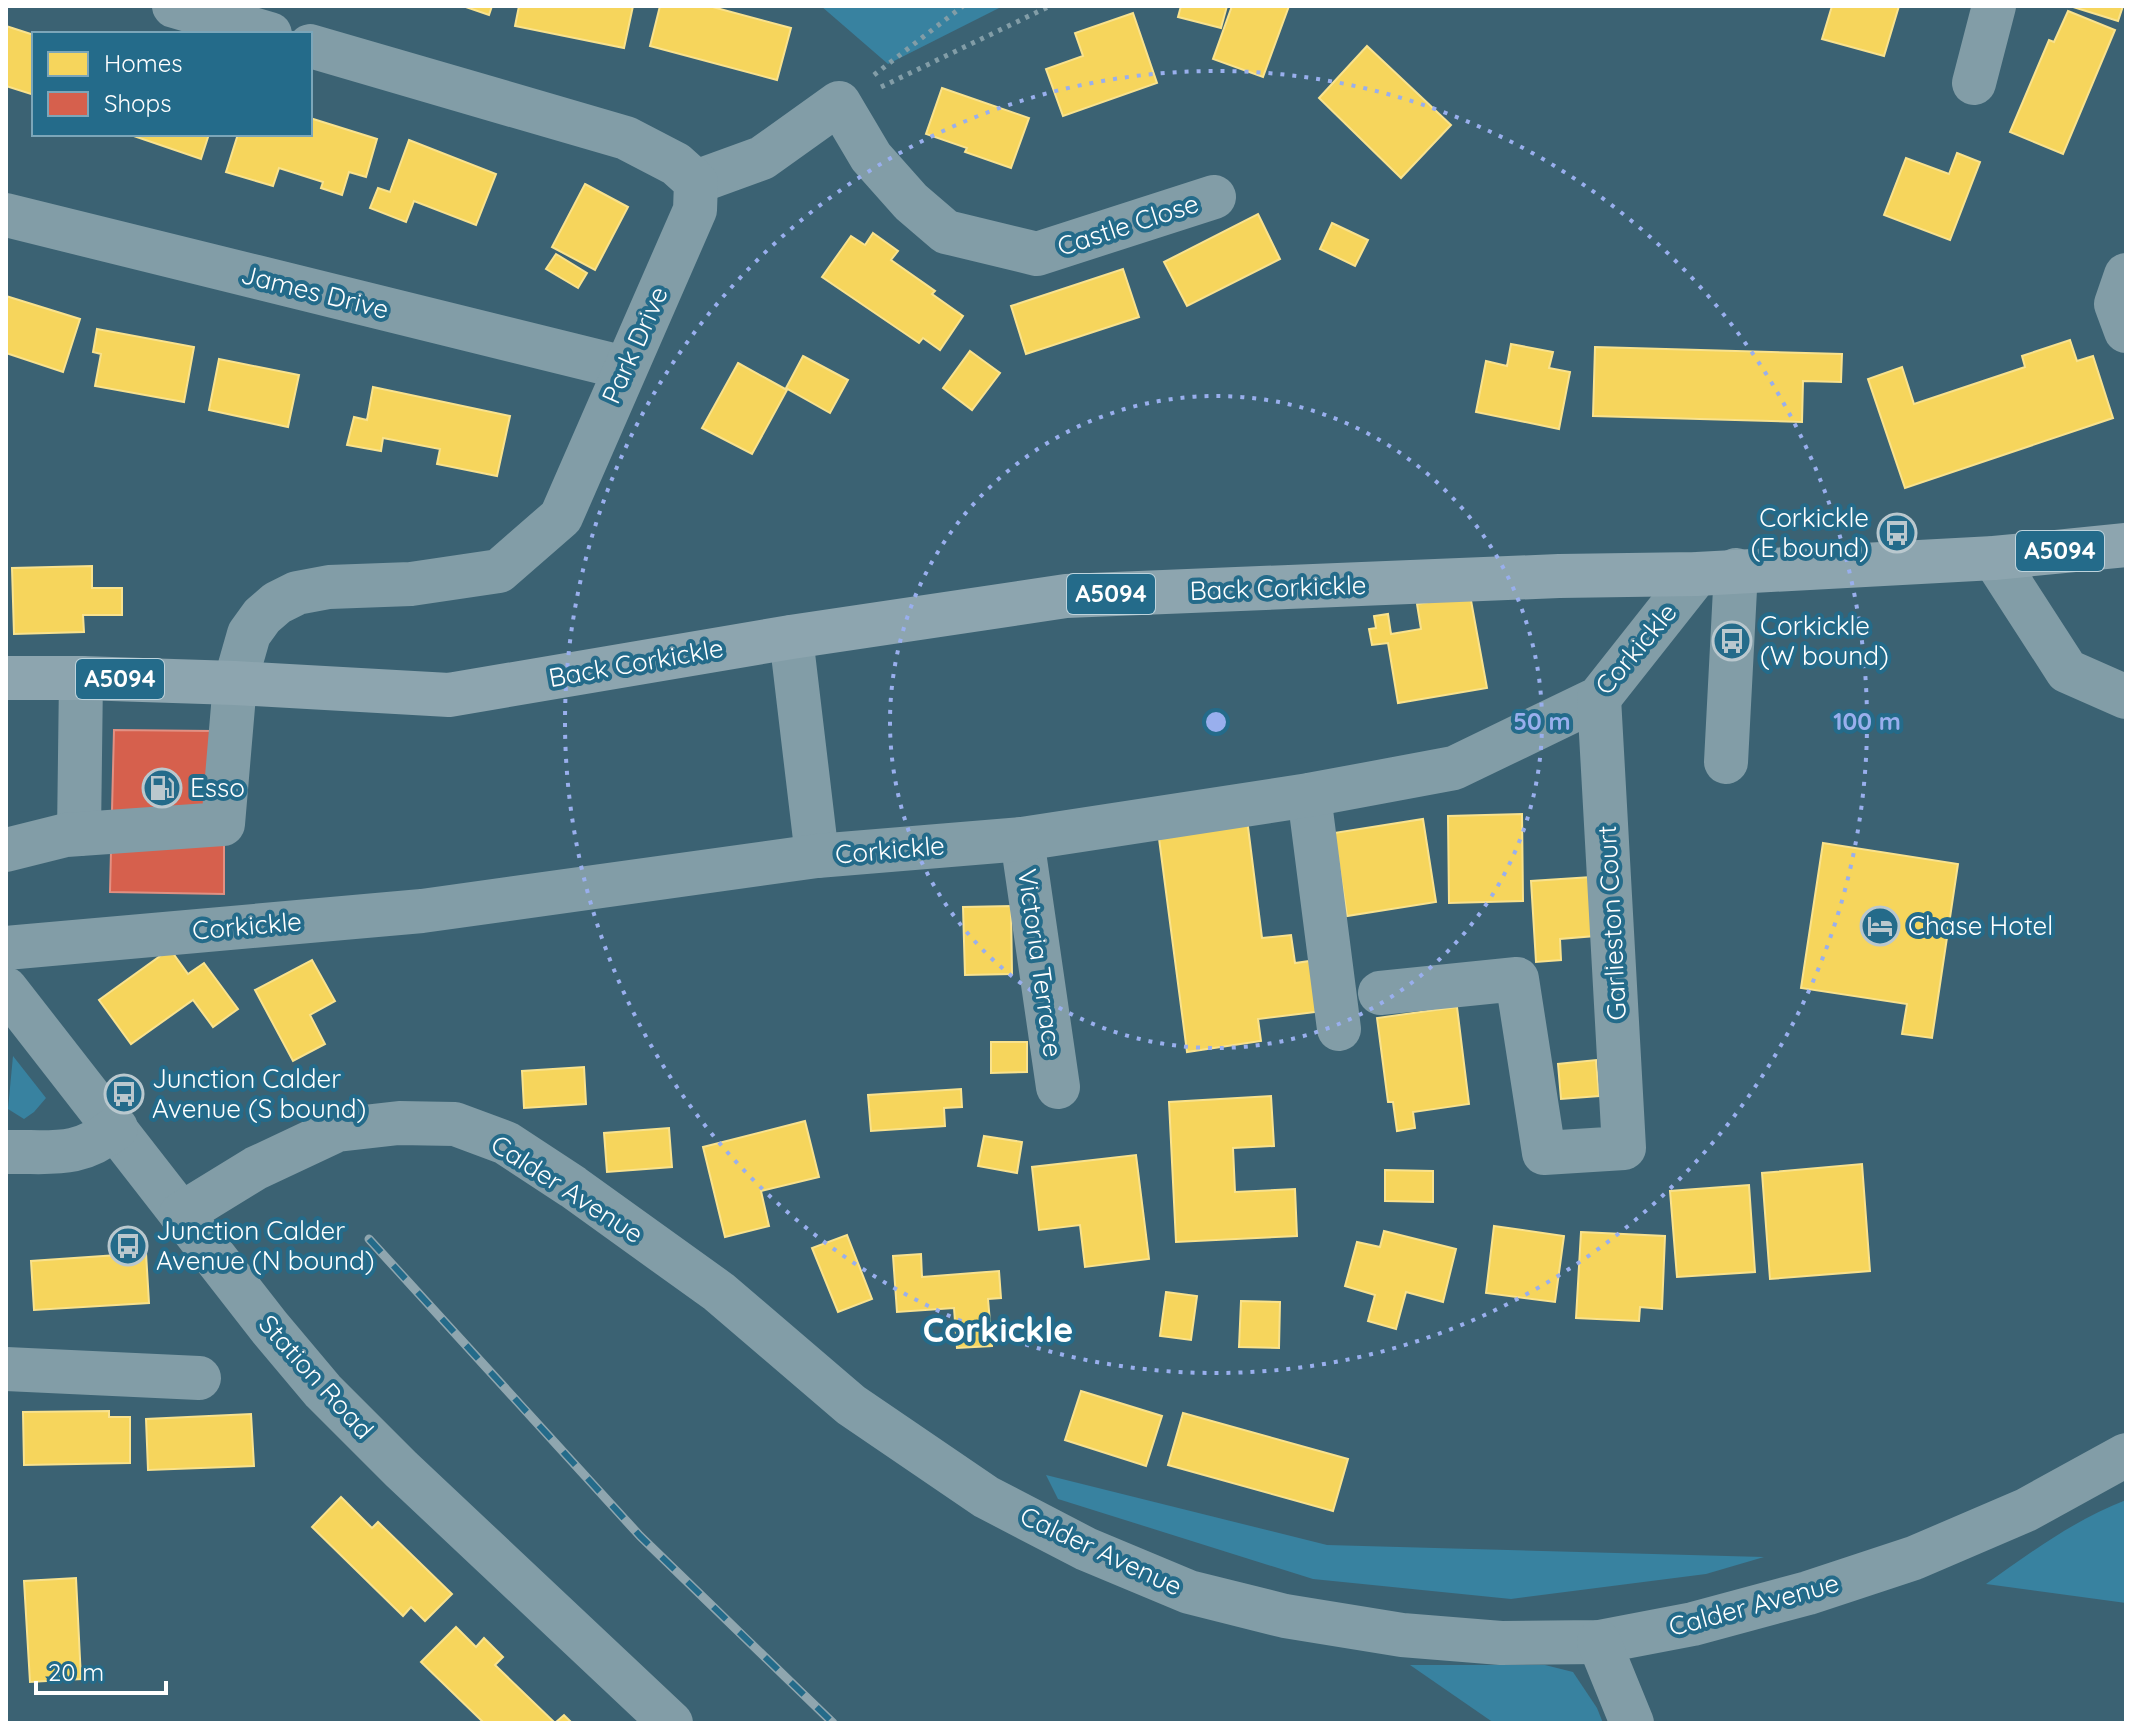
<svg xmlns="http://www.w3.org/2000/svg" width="2132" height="1729" font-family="Quicksand,sans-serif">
<rect width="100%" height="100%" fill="#3b6273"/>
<g fill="#3882a0">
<polygon points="821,6 1003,6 888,64"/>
<polygon points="13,1056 46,1098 34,1112 24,1119 8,1109"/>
<polygon points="1046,1475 1327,1545 1764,1557 1706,1574 1511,1599 1313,1579 1058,1499"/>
<path d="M2126 1500V1603L1986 1584C2030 1553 2074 1520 2126 1500Z"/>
<polygon points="1410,1665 1545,1665 1573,1672 1597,1708 1603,1723 1494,1723"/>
</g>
<g fill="#f6d55c" stroke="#f9e28d" stroke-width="2">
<polygon points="463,6 492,6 489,15"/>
<polygon points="519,6 633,6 624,48 515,26"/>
<polygon points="660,6 709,6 791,28 777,80 650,46"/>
<polygon points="1181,6 1227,6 1221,28 1178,17"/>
<polygon points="1232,6 1289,6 1263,77 1213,59"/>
<polygon points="1832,6 1899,6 1884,56 1822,39"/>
<polygon points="2070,6 2123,6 2118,21"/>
<polygon points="2068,11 2115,30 2063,154 2010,132 2049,40 2054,42"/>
<polygon points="1133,13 1157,83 1063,116 1046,69 1083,56 1075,33"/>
<polygon points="6,26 34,35 34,95 6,86"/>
<polygon points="1367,46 1451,125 1401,178 1319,98"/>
<polygon points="942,88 1029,118 1011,168 965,152 967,148 926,134"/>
<polygon points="310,118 377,139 366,177 349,172 342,195 321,188 323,182 279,168 273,186 226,172 238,134 310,134"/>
<polygon points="128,134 209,134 201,159"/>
<polygon points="409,140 496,174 476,225 414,201 406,222 370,208 378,188 390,192"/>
<polygon points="1957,153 1980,162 1950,240 1884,215 1906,158 1949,174"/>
<polygon points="585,184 628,207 595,270 552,247"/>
<polygon points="1258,214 1280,259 1187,306 1164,262"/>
<polygon points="1332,223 1368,240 1355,266 1320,249"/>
<polygon points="873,233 898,251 891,260 935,291 932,294 963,316 940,350 923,338 919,343 822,277 851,236 865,245"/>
<polygon points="556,254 587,273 578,288 546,269"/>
<polygon points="1123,269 1139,317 1026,354 1011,306"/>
<polygon points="6,296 80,319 63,372 6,353"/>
<polygon points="97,329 194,347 184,402 95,386 101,354 93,352"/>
<polygon points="2070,340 2077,361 2093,356 2113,418 1905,488 1868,379 1902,367 1914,404 2025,367 2022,356"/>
<polygon points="1511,344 1553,352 1549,368 1570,372 1559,429 1476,412 1486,361 1507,366"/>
<polygon points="1595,347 1842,354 1841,382 1803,381 1802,422 1593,416"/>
<polygon points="970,351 1000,373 972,410 943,388"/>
<polygon points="803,356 848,380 830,413 786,388"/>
<polygon points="219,359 299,375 288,427 209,410"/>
<polygon points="738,363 787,390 752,454 702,428"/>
<polygon points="373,387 510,416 497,476 437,464 440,449 383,438 381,451 347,445 354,417 367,420"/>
<polygon points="92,566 92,588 122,588 122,615 83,615 84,632 14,634 12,568"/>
<polygon points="1470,595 1487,688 1398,703 1388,643 1372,645 1369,629 1376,628 1374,616 1388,614 1391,634 1421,629 1417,604"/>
<polygon points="1522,814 1523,901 1449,903 1448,816"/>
<polygon points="1247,819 1262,938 1291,935 1295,963 1317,960 1324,1011 1258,1019 1261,1041 1187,1052 1158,831"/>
<polygon points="1423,819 1436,902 1347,916 1334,833"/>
<polygon points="1823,843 1958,864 1932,1038 1902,1034 1907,1004 1801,988"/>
<polygon points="1591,877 1595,936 1560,939 1561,960 1536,962 1531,881"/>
<polygon points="1011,906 1012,974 965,975 963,907"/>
<polygon points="170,949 188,974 204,963 238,1009 213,1027 193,1000 131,1044 99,1000"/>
<polygon points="312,960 335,1001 310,1015 325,1044 293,1061 255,990"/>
<polygon points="1457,1007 1469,1104 1413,1112 1415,1128 1397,1131 1393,1102 1388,1102 1377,1018"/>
<polygon points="991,1042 1027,1042 1027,1072 991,1073"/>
<polygon points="1596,1060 1599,1096 1561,1099 1558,1064"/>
<polygon points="584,1067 586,1104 524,1108 522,1071"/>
<polygon points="961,1089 962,1107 944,1108 945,1126 871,1131 868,1095"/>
<polygon points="1271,1096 1274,1146 1233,1148 1235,1192 1295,1189 1297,1236 1176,1242 1169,1102"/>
<polygon points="805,1121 819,1177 761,1191 769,1226 725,1237 703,1147"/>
<polygon points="669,1128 672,1167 607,1172 604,1133"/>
<polygon points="984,1136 1022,1142 1017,1173 978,1166"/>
<polygon points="1136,1155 1149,1259 1085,1267 1080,1225 1039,1230 1032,1167"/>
<polygon points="1862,1164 1870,1271 1770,1279 1762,1173"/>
<polygon points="1385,1170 1433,1171 1433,1202 1385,1201"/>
<polygon points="1749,1185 1755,1272 1677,1277 1670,1191"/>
<polygon points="1494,1226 1564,1236 1555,1302 1486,1293"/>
<polygon points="1384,1231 1456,1249 1443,1302 1406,1292 1396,1329 1368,1321 1375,1295 1345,1286 1357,1242 1380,1247"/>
<polygon points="1581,1232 1665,1236 1662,1309 1640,1307 1639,1321 1576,1318"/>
<polygon points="847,1235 872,1299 838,1312 812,1248"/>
<polygon points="146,1253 149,1303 34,1310 31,1261"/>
<polygon points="921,1254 922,1277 999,1271 1001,1298 988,1299 992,1346 957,1348 954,1308 897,1312 893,1256"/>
<polygon points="1166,1292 1197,1296 1191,1340 1160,1336"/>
<polygon points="1241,1301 1280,1302 1279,1348 1239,1347"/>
<polygon points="1081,1391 1162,1416 1146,1466 1065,1440"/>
<polygon points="109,1411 109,1417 130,1417 130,1463 24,1465 23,1412"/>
<polygon points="1183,1413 1348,1459 1333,1511 1168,1465"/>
<polygon points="251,1414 254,1466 148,1470 146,1419"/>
<polygon points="341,1497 372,1528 378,1522 452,1594 425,1621 411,1607 403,1616 312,1527"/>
<polygon points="76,1578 81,1679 30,1682 24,1581"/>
<polygon points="456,1627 476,1647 484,1638 503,1657 495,1665 555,1723 564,1715 572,1723 484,1723 421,1662"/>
</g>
<polygon fill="#d6604d" stroke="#e29082" stroke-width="2" points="114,730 213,731 224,845 224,894 110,892"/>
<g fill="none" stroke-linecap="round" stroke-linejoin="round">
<g stroke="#829da7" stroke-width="5" stroke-dasharray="4 6" stroke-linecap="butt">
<polyline points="874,75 963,6"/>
<polyline points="881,87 1050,6"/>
</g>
<g stroke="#829da7" stroke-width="44">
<polyline points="174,6 270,34"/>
<polyline points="1974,83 1994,6"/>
<polyline points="696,182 762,158 839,103 871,157 911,202 946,232 1037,254 1214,197"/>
<polyline points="6,215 625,368"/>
<polyline points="2126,275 2116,304 2126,331"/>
<polyline points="1994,558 2067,671 2126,697"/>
<polyline points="791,637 817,856"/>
<polyline points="1726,762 1736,570"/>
<polyline points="1309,795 1339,1029"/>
<polyline points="79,834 81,678"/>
<polyline points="1022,839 1058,1087"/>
<polyline points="6,850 66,835 223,824 235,683 249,634 262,616 277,603 297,593 329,587 411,584 499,571 561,517 695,210 696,182 676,164 626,138 310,46"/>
<polyline points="6,948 422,911 817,856 1022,839 1309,795 1454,768 1599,698 1697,574"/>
<polyline points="6,989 270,1328 323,1391 401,1469 671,1723"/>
<polyline points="1380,993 1517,979 1544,1153 1624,1148 1599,698"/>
<path d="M6 1152C52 1151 77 1159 116 1128"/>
<polyline points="181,1214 256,1168 337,1130 399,1123 455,1124 506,1143 573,1187 719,1292 851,1405 986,1497 1086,1549 1189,1592 1285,1616 1402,1635 1501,1643 1599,1642 1693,1624 1808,1593 1914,1558 2026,1510 2126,1455"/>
<polyline points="6,1369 199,1378"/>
<polyline points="1599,1642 1632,1723"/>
</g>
<polyline stroke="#8da5af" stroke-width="44" points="6,678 81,678 235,683 449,695 791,637 1066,596 1559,576 1697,574 1994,558 2126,545"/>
<g stroke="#8fa6af" stroke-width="9">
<polyline id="rail" points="369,1239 640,1536 833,1723"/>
</g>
<use href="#rail" stroke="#246b8a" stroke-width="6" stroke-dasharray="18" stroke-linecap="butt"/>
</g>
<g fill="none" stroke="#99afed" stroke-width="4" stroke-dasharray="4 8">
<circle cx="1216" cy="722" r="326"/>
<circle cx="1216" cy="722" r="651"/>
</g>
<defs>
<g id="bus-ring" transform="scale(2)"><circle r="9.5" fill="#246b8a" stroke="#bac8ce" stroke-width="1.5"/><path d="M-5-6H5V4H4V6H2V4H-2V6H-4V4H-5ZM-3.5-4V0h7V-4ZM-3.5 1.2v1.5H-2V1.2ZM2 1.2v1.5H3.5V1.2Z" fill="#bac8ce"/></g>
<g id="fuel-ring" transform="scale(2)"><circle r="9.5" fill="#246b8a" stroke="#bac8ce" stroke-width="1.5"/><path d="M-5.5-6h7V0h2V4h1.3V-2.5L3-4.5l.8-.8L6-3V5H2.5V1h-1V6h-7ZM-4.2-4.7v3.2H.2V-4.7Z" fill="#bac8ce"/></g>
<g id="hotel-ring" transform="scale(2)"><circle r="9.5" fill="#246b8a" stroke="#bac8ce" stroke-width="1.5"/><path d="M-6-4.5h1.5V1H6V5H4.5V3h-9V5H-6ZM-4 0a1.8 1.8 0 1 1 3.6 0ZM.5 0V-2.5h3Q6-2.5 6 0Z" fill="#bac8ce"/></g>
</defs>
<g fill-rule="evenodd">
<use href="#bus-ring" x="1897" y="533"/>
<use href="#bus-ring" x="1732" y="641"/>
<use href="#fuel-ring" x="162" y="788"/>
<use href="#hotel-ring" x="1880" y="926"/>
<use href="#bus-ring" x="124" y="1094"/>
<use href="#bus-ring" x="128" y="1246"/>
</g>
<g text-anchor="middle" stroke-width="8" stroke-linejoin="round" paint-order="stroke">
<g fill="#246b8a" stroke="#bdd3dc" stroke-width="2">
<rect x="2016" y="531" width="88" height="40" rx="6"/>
<rect x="1067" y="574" width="88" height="40" rx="6"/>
<rect x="76" y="659" width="88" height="40" rx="6"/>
</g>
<g font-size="24" font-weight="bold" fill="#fff">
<text x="2060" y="559">A5094</text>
<text x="1111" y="602">A5094</text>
<text x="120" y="687">A5094</text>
</g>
<g font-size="26" fill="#fff" stroke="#246b8a">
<text transform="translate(1128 225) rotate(-18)" y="9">Castle Close</text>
<text transform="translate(315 292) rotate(14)" y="9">James Drive</text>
<text transform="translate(635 345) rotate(-66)" y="9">Park Drive</text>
<text transform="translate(1278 588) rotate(-2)" y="9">Back Corkickle</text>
<text transform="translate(1636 649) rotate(-50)" y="9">Corkickle</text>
<text transform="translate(636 663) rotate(-10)" y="9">Back Corkickle</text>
<text transform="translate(890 850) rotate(-5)" y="9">Corkickle</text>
<text transform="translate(1612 923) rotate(-93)" y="9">Garlieston Court</text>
<text transform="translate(247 926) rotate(-5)" y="9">Corkickle</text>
<text transform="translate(1040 963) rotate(82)" y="9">Victoria Terrace</text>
<text transform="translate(567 1189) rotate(33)" y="9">Calder Avenue</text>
<text transform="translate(316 1377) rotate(48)" y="9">Station Road</text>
<text transform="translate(1101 1551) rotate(25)" y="9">Calder Avenue</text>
<text transform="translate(1754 1605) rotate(-15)" y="9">Calder Avenue</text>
</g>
<g font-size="26" fill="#fff" stroke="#246b8a" text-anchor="start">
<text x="1869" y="527" text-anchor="end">Corkickle<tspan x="1869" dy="30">(E bound)</tspan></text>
<text x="1760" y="635">Corkickle<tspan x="1760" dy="30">(W bound)</tspan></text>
<text x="190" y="797">Esso</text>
<text x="1908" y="935">Chase Hotel</text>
<text x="152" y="1088">Junction Calder<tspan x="152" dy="30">Avenue (S bound)</tspan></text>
<text x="156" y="1240">Junction Calder<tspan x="156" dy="30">Avenue (N bound)</tspan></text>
</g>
<g font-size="34" font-weight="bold" fill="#fff" stroke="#246b8a">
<text x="998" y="1342">Corkickle</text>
</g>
</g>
<circle cx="1216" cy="722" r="12" fill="#99afed" stroke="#246b8a" stroke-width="4"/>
<g font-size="24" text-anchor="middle" font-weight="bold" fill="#99afed" stroke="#246b8a" stroke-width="8" stroke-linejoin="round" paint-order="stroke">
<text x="1542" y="730">50 m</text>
<text x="1867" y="730">100 m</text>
</g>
<rect width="2132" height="1729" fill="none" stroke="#ffffff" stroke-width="16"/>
<rect x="32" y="32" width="280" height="104" fill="#246b8a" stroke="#7ca6b9" stroke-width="2"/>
<rect x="48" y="52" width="40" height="24" fill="#f6d55c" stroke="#7ca6b9" stroke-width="2"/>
<text x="104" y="72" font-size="24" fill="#ffffff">Homes</text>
<rect x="48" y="92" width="40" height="24" fill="#d6604d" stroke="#7ca6b9" stroke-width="2"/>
<text x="104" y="112" font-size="24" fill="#ffffff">Shops</text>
<path d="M36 1681v12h130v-12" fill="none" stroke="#ffffff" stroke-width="4"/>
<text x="48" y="1681" font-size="24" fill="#ffffff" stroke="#246b8a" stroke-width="6" paint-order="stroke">20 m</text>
</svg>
